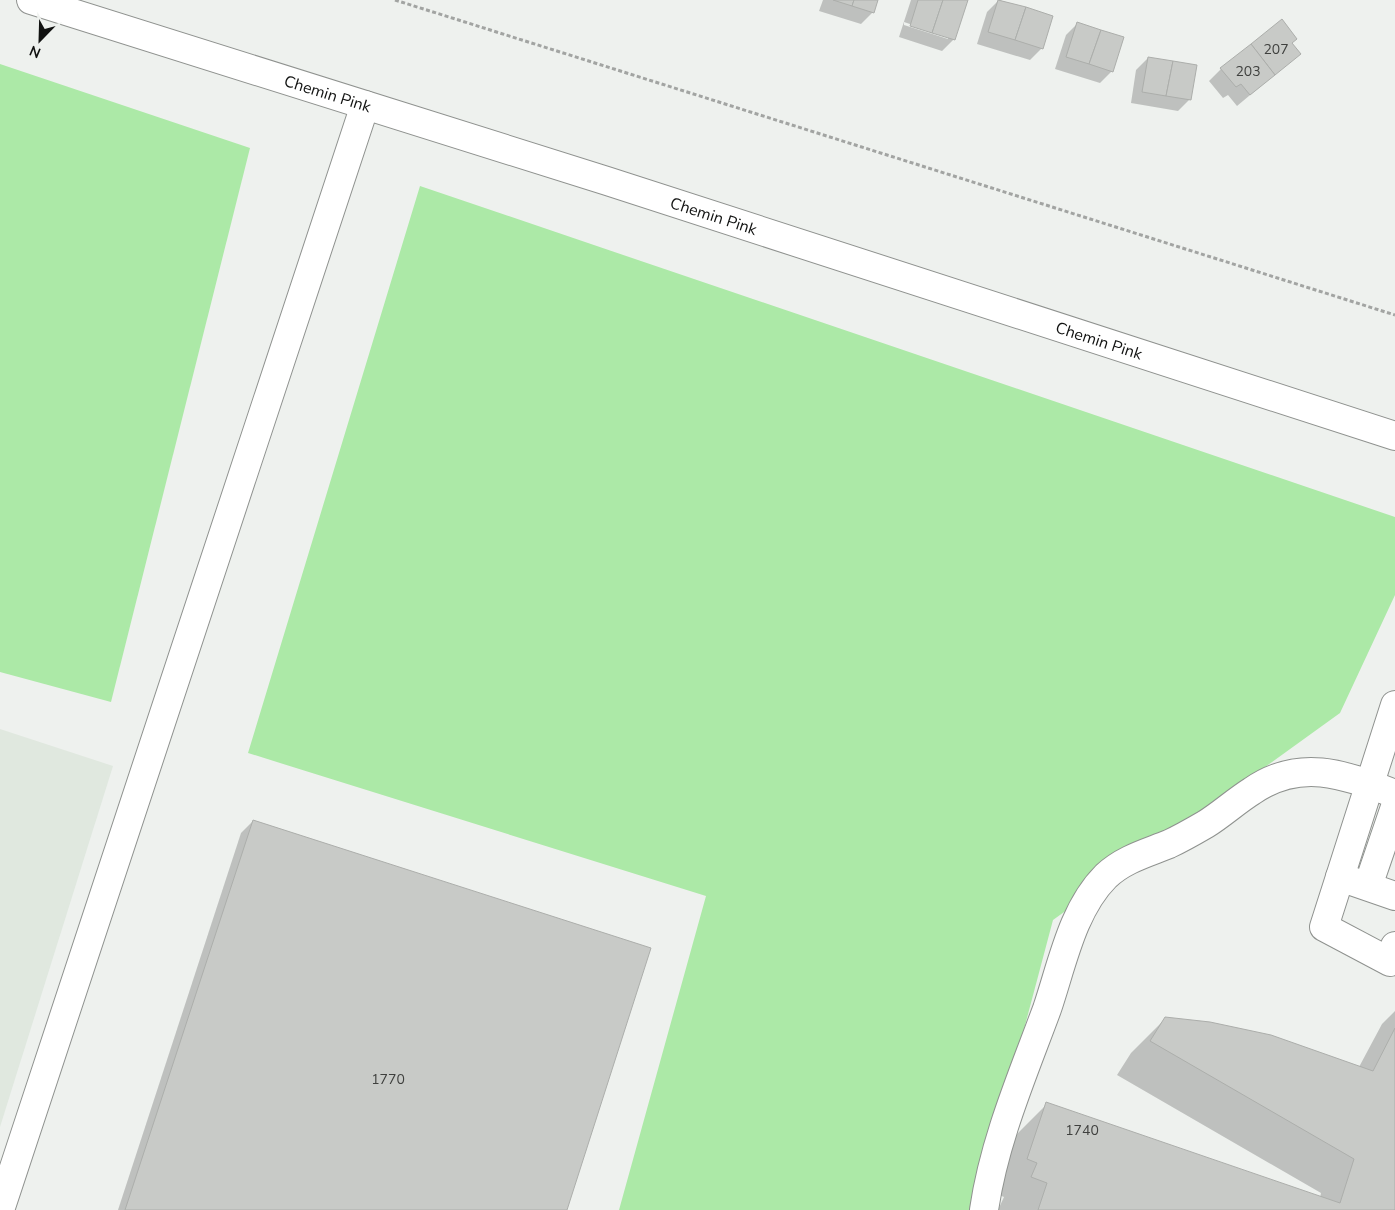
<svg xmlns="http://www.w3.org/2000/svg" width="1395" height="1210" font-family="'Nunito Sans',sans-serif">
<rect width="100%" height="100%" fill="#eef1ee"/>
<polygon fill="#e0e8df" points="0,729 113,766 0,1127"/>
<g fill="#ace9a7">
<polygon points="0,64 250,148 111,702 0,672"/>
<polygon points="420,186 1395,517 1395,595 1340,713 1053,920 976,1210 619,1210 706,896 248,753"/>
</g>
<g fill="#0003" fill-rule="evenodd">
<polygon points="823,0 877,0 873,12 861,24 819,11"/>
<path d="M911 0H966L954 39 942 51 899 37ZM904 22 948 37V39L904 25Z"/>
<polygon points="999,0 1052,16 1042,48 1030,60 977,44 987,12"/>
<polygon points="1078,23 1112,71 1100,83 1055,69 1066,35"/>
<polygon points="1291,43 1299,54 1237,106 1228,95 1223,98 1209,81 1221,69"/>
<polygon points="1148,58 1190,99 1178,111 1131,103 1136,70"/>
<polygon points="253,821 565,1210 118,1210 241,833"/>
<polygon points="1395,1011 1395,1210 998,1210 1004,1197 994,1193 1013,1138 1047,1104 1320,1198 1321,1193 1117,1075 1131,1053 1165,1019 1359,1067 1382,1024"/>
</g>
<g fill="#c8cac7" stroke="#acaeab">
<polygon points="833,0 854,0 852,6"/>
<polygon points="854,0 878,0 874,13 852,6"/>
<polygon points="918,0 943,0 932,33 910,26"/>
<polygon points="943,0 968,0 955,40 932,33"/>
<polygon points="998,0 1026,7 1015,40 988,32"/>
<polygon points="1026,7 1053,16 1043,49 1015,40"/>
<polygon points="1282,19 1297,39 1292,43 1301,54 1275,75 1251,44"/>
<polygon points="1077,22 1101,30 1089,64 1066,57"/>
<polygon points="1101,30 1124,37 1113,72 1089,64"/>
<polygon points="1251,44 1275,75 1250,95 1241,84 1236,87 1220,68"/>
<polygon points="1148,57 1173,61 1166,96 1142,92"/>
<polygon points="1173,61 1197,65 1191,100 1166,96"/>
<polygon points="253,820 651,948 567,1210 125,1210"/>
<polygon points="1165,1017 1210,1022 1271,1035 1373,1071 1395,1028 1395,1210 1038,1210 1047,1183 1031,1177 1037,1163 1027,1159 1046,1102 1340,1203 1354,1159 1150,1041"/>
</g>
<g fill="none" stroke-linecap="round" stroke-linejoin="round">
<g stroke="#8f928f" stroke-width="30">
<g id="minor">
<polyline points="1340,877 1395,705"/>
<polyline points="1368,886 1395,807"/>
<polyline points="1395,896 1340,877 1324,927 1390,962 1395,946"/>
<polyline points="0,1210 365,105"/>
<path d="M984 1210C994 1141 1023 1074 1047 1009 1062 965 1072 910 1106 876 1124 859 1147 853 1169 844 1182 838 1194 831 1206 824 1222 814 1236 801 1252 791 1301 757 1345 775 1395 794"/>
</g>
</g>
<g stroke="#8f928f" stroke-width="30">
<g id="major">
<path id="s1" d="M31 0 607 181 1395 436"/>
</g>
</g>
<polyline stroke="#a2a4a2" stroke-width="3" stroke-dasharray="4 2.5" stroke-linecap="butt" points="395,0 1395,315"/>
<use href="#minor" stroke="#fff" stroke-width="28"/>
<use href="#major" stroke="#fff" stroke-width="28"/>
</g>
<g text-anchor="middle" stroke-width="5" stroke-linejoin="round" paint-order="stroke">
<g font-size="14" fill="#3f403e">
<text x="1276" y="54">207</text>
<text x="1248" y="76">203</text>
<text x="388" y="1084">1770</text>
<text x="1082" y="1135">1740</text>
</g>
<g font-size="16" fill="#111211" stroke="#eef1ee">
<text dy="6" stroke="none"><textPath href="#s1" startOffset="311">Chemin Pink</textPath></text>
<text dy="6" stroke="none"><textPath href="#s1" startOffset="716">Chemin Pink</textPath></text>
<text dy="6" stroke="none"><textPath href="#s1" startOffset="1121">Chemin Pink</textPath></text>
</g>
</g>
<g transform="translate(40 40) rotate(203)" stroke="#eef1ee" stroke-width="4" paint-order="stroke">
<path d="M0-4L9 19L0 12L-9 19Z" fill="#111211"/>
<text y="-8" font-size="14" font-weight="bold" text-anchor="middle" fill="#111211">N</text>
</g>
</svg>
